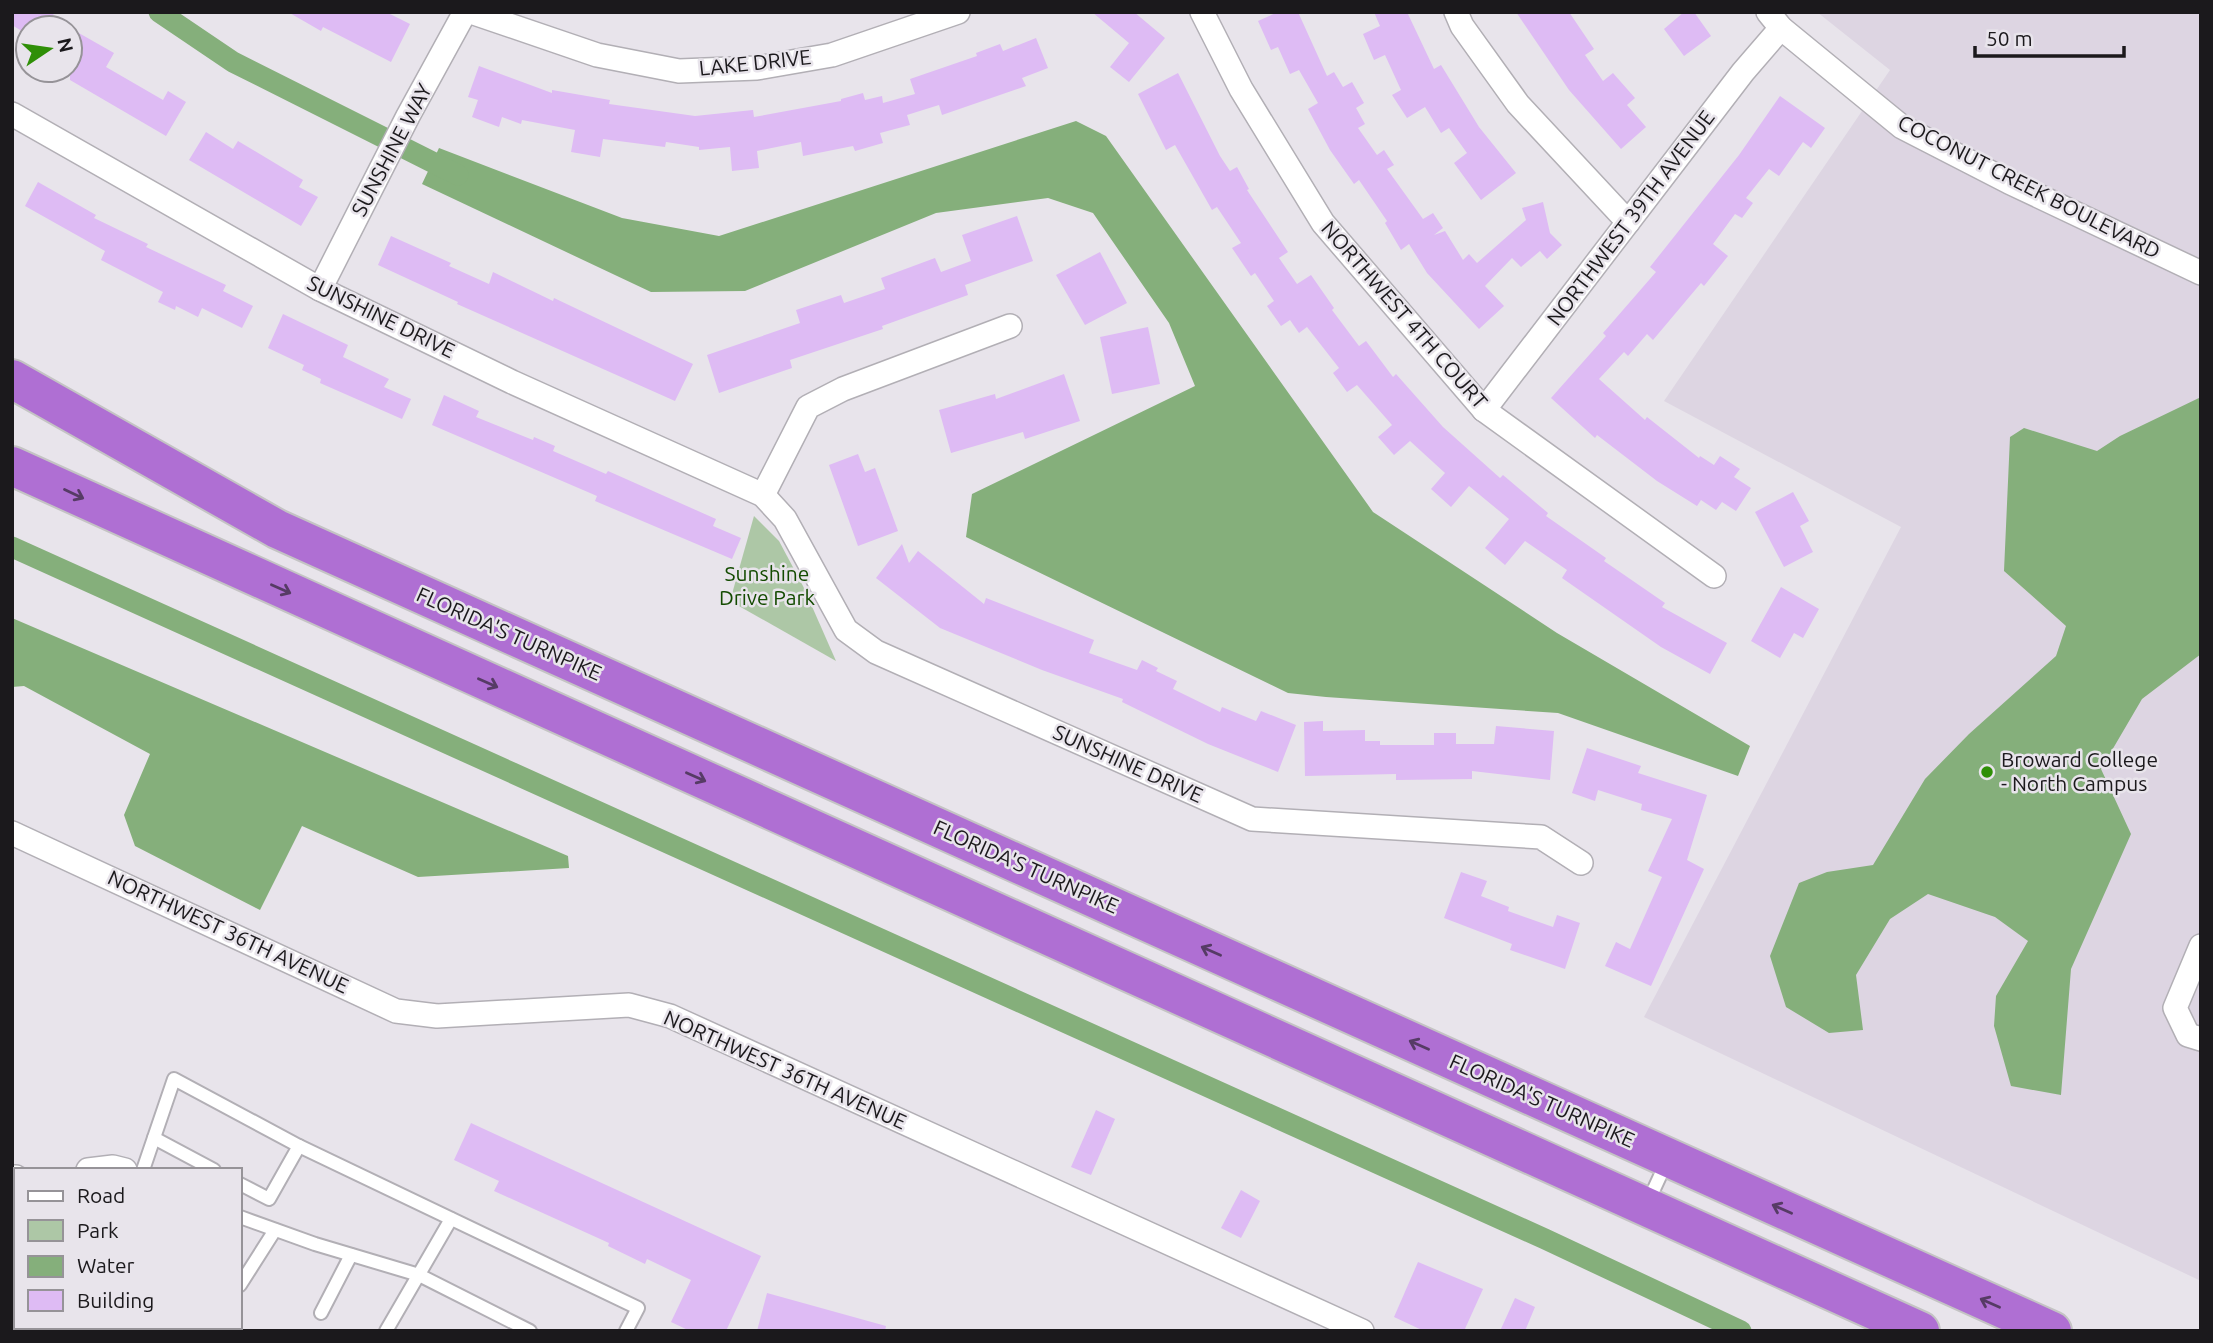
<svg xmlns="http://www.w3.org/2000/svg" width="2213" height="1343" font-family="Ubuntu,sans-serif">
<rect width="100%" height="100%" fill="#e8e4eb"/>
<polygon fill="#ddd5e2" points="1817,12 2201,12 2201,1281 1644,1017 1901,527 1664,401 1890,70"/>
<polygon fill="#adc7a6" points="754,516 779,541 803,586 836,661 730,601"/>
<g fill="#85af7b">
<polygon points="1076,121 1106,136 1373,512 1557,633 1750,746 1738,776 1558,713 1326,697 1288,693 966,537 972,494 1195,386 1169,323 1093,213 1048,198 936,213 745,291 651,292 422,184 439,148 622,218 719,236"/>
<polygon points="2201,397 2201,654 2142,699 2101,769 2131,834 2071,969 2061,1095 2011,1086 1994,1026 1996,996 2028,941 1995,917 1928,894 1890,919 1856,975 1863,1030 1829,1033 1786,1007 1770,956 1799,883 1827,872 1873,865 1925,779 1969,734 2056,656 2066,626 2004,571 2010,437 2024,428 2097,451 2120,436"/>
<polygon points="12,618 568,856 569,868 418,877 302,826 260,910 135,846 124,815 150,754 24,686 12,687"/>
</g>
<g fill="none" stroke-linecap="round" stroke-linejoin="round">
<g stroke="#85af7b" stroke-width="21">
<polyline points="159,12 233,62 458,175"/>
<polyline points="12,547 1545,1239 1741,1331"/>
</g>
</g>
<g fill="#debbf4">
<polygon points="12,12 55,12 45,28 28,28 28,35 12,25"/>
<polygon points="288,12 386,12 410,24 391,62 323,27 321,31"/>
<polygon points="1092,12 1134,12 1165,38 1129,82 1110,67 1129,43"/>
<polygon points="1278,12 1298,12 1327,76 1334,72 1343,87 1352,82 1364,103 1356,108 1365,124 1358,128 1377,155 1384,150 1394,165 1387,169 1423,219 1433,213 1443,228 1434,235 1445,231 1463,260 1469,254 1477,263 1526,220 1522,208 1543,202 1550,233 1562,245 1547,259 1540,251 1521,267 1512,258 1485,286 1504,306 1479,329 1427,273 1409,244 1401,250 1385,223 1387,221 1359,180 1354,184 1330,150 1308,109 1318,103 1299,70 1290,74 1278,47 1271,50 1258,21"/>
<polygon points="1374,12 1407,12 1434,69 1441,65 1479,127 1516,173 1481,200 1454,163 1467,153 1449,128 1441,133 1425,107 1407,118 1392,95 1401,90 1385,55 1374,60 1363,34 1380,26"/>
<polygon points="1516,12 1569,12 1594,49 1585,55 1603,81 1613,73 1635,98 1627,105 1646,127 1621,149 1569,90"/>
<polygon points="1684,12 1694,12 1711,36 1684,56 1664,29"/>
<polygon points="70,28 114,53 106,67 163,100 168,91 186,102 166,136 70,80"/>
<polygon points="1036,38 1048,68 1022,78 1026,86 942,115 939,105 907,115 910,125 880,133 883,143 855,151 853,146 803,156 801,142 757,151 759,168 732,171 730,147 699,150 699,147 666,142 665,147 603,139 600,157 571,152 575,130 522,120 521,124 502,117 499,127 472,117 478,100 468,97 479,66 552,93 552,90 610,100 609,104 695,116 753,110 754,117 841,101 841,99 863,93 865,100 882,96 883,103 915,94 910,79 977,56 976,53 1000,44 1003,51"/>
<polygon points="1178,73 1220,156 1230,171 1237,167 1249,189 1247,190 1288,252 1279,258 1297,284 1311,275 1334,308 1332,310 1359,346 1366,341 1393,377 1396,374 1443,427 1500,478 1503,475 1548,513 1546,516 1606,558 1604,561 1665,603 1662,607 1727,643 1710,674 1661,647 1562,578 1567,570 1525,541 1505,565 1485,548 1509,519 1469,486 1451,507 1431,489 1445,473 1410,441 1394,455 1378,437 1392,425 1357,385 1347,392 1333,373 1339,368 1307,327 1299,333 1290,320 1281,326 1267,306 1274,301 1255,273 1251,276 1232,248 1241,243 1217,207 1212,210 1175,145 1166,150 1138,94"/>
<polygon points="1780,96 1825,128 1811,148 1803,142 1779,176 1769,169 1746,198 1753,203 1742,218 1735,214 1713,244 1728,256 1704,286 1701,283 1653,340 1647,334 1628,356 1624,352 1599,379 1645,420 1647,417 1699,458 1700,456 1714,465 1720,456 1740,469 1734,477 1751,488 1736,511 1722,502 1716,510 1701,500 1697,506 1657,481 1597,435 1595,438 1551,398 1606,336 1603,333 1656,272 1650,267 1739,155"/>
<polygon points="206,132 233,149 238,141 303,180 299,187 318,197 301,226 189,160"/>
<polygon points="38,182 96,215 94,218 148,244 146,247 226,285 223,291 253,306 242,328 202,308 198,317 176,306 175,310 158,302 163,292 101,260 105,251 25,206"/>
<polygon points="1017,216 1033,261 965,285 968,295 882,326 883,329 790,360 792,368 719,393 707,355 800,323 796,310 841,295 844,303 885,289 881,278 935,258 941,272 971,261 962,235"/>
<polygon points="391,236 451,263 449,266 489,284 493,272 553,301 554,298 693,364 675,401 457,304 458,302 378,265"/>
<polygon points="1100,252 1127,303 1085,325 1056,275"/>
<polygon points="283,314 348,345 343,357 389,379 384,387 411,399 402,419 320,383 321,379 302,370 304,365 268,348"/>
<polygon points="1148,327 1160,384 1112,394 1100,337"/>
<polygon points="1064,374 1080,421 1025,439 1023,432 951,453 939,410 995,394 996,399"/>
<polygon points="444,395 479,411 476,417 533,440 534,437 555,446 553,451 606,474 608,471 716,519 713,526 741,538 732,559 595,501 597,496 432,425"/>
<polygon points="858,454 865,472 875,468 898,531 858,546 829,465"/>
<polygon points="1793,492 1809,521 1800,526 1813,552 1784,567 1755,512"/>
<polygon points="902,544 909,563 918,551 984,604 986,598 1094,640 1089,653 1137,670 1142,660 1158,668 1156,671 1177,681 1173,689 1220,712 1222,707 1256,721 1261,711 1296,725 1278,772 1208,744 1122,702 1123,699 1042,670 940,628 876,578"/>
<polygon points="1781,587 1819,609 1803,638 1794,633 1780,658 1751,641"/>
<polygon points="1323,721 1323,731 1365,730 1365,741 1380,741 1380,745 1434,745 1434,733 1456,733 1456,744 1494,744 1496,726 1554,731 1550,780 1472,771 1472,779 1396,780 1396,774 1305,776 1304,722"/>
<polygon points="1587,748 1641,766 1638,773 1707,795 1687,860 1704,869 1651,986 1605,966 1616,942 1630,949 1662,877 1648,871 1672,819 1641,810 1642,804 1598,790 1595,801 1572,793"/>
<polygon points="1461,872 1487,881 1481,896 1509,907 1508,911 1553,927 1557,915 1580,923 1565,969 1510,950 1512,944 1444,918"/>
<polygon points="1096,1110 1115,1119 1091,1175 1071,1167"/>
<polygon points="471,1123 761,1256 726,1331 690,1331 671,1322 691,1280 647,1259 645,1264 608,1246 609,1243 494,1191 499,1181 454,1160"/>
<polygon points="1241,1190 1260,1201 1241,1238 1221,1228"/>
<polygon points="1418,1262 1483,1289 1464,1331 1424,1331 1394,1317"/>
<polygon points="767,1293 886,1326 885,1331 757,1331"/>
<polygon points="1515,1298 1535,1307 1525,1331 1500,1331"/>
</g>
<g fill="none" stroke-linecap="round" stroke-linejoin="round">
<g stroke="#b2afb5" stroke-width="16">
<g id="lane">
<polyline points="154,1138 214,1170"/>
<polyline points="143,1170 174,1079 299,1146 638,1308 626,1331"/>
<polyline points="240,1184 269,1199 299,1146"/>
<polyline points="1648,1202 1667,1161"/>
<polyline points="240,1217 315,1244 419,1275 530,1331"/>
<polyline points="240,1285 275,1230"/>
<polyline points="321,1313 351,1255"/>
<polyline points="386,1331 451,1219"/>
</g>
</g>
<g stroke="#b2afb5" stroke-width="26">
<g id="street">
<polyline points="471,12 597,55 679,71 757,68 832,55 958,12"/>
<polyline points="1202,12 1241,89 1323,223 1484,410 1714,576"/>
<polyline points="1456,12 1462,26 1518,104 1628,222"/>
<polyline points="1768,12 1781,28 1902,127 2009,182 2201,273"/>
<polyline points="12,114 320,289 512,382 763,495 785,519 846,630 876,652 1252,819 1541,837 1581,863"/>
<polyline points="320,289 408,116 465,12"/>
<polyline points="1484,410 1743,72 1781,28"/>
<polyline points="763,495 808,407 843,389 1010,326"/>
<polyline points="12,833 396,1011 437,1016 629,1005 670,1016 1362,1331"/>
<polyline points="2201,946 2175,1008 2188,1035 2201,1039"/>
<polyline points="88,1170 113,1167 125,1170"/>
<polyline points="12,1177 16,1177"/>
<polyline points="12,1208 16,1208"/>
</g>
</g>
<g stroke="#c4c3c4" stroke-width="42">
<g id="highway">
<polyline points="12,379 277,529 2052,1331"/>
<polyline points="12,466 1920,1331"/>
</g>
</g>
<use href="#lane" stroke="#fff" stroke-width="12"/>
<use href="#street" stroke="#fff" stroke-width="23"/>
<use href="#highway" stroke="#af6fd3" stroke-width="38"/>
</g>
<defs><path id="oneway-shaft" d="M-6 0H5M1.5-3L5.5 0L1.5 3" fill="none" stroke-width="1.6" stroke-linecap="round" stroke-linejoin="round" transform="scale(1.75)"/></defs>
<g stroke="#563b65">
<use href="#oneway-shaft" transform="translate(74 494) rotate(25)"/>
<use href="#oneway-shaft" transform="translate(281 589) rotate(24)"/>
<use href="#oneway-shaft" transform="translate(488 683) rotate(24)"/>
<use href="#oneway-shaft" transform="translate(696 777) rotate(24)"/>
<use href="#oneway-shaft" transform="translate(1211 951) rotate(-156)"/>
<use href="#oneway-shaft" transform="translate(1419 1045) rotate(-156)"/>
<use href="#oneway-shaft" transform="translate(1782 1209) rotate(-156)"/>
<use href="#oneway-shaft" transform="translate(1990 1303) rotate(-156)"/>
</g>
<circle fill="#2f8f07" stroke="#e8e4eb" stroke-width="2.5" cx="1987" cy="772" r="7"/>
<g text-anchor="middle" stroke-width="5" stroke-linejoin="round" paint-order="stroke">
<g font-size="21" fill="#1b191c" stroke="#e8e4eb">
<text transform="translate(755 63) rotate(-6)" y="7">LAKE DRIVE</text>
<text transform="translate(392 150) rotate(-62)" y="7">SUNSHINE WAY</text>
<text transform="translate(2029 187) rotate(27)" y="7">COCONUT CREEK BOULEVARD</text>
<text transform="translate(1631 218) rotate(-53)" y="7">NORTHWEST 39TH AVENUE</text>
<text transform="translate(1404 315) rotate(49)" y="7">NORTHWEST 4TH COURT</text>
<text transform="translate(381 317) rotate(26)" y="7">SUNSHINE DRIVE</text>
<text transform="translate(509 634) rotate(24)" y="7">FLORIDA'S TURNPIKE</text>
<text transform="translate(1128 764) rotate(24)" y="7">SUNSHINE DRIVE</text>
<text transform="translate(1026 867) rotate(24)" y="7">FLORIDA'S TURNPIKE</text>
<text transform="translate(228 932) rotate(25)" y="7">NORTHWEST 36TH AVENUE</text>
<text transform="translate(785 1070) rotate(24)" y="7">NORTHWEST 36TH AVENUE</text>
<text transform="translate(1542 1101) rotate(24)" y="7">FLORIDA'S TURNPIKE</text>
</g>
<g font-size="21" fill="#134b00" stroke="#e8e4eb">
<text x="767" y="581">Sunshine<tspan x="767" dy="24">Drive Park</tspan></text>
</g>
<g font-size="21" fill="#1b191c" stroke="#e8e4eb" text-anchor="start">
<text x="2001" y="767">Broward College<tspan x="2001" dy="24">- North Campus</tspan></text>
</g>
</g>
<rect width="2213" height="1343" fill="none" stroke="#1b191c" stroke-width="28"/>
<rect x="14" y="1168" width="228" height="161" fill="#e8e4eb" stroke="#969398" stroke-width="2"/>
<rect x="28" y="1191" width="35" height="10" fill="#ffffff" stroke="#969398" stroke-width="2"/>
<text x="77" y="1203" font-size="21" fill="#1b191c">Road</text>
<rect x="28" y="1220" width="35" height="21" fill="#adc7a6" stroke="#969398" stroke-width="2"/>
<text x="77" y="1238" font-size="21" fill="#1b191c">Park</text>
<rect x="28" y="1256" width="35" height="21" fill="#85af7b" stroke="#969398" stroke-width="2"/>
<text x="77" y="1273" font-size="21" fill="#1b191c">Water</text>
<rect x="28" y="1290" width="35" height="21" fill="#debbf4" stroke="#969398" stroke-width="2"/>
<text x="77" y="1308" font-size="21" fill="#1b191c">Building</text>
<g transform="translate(49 49) rotate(77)"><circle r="33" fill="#e8e4eb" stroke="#969398" stroke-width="2"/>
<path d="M0-5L12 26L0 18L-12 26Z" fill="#2f8f07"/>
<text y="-10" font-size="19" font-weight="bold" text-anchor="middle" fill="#1b191c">N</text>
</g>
<path d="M1975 46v10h149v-10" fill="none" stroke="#1b191c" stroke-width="3.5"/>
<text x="1986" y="46" font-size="21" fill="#1b191c" stroke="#e8e4eb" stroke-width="5" paint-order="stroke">50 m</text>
</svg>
